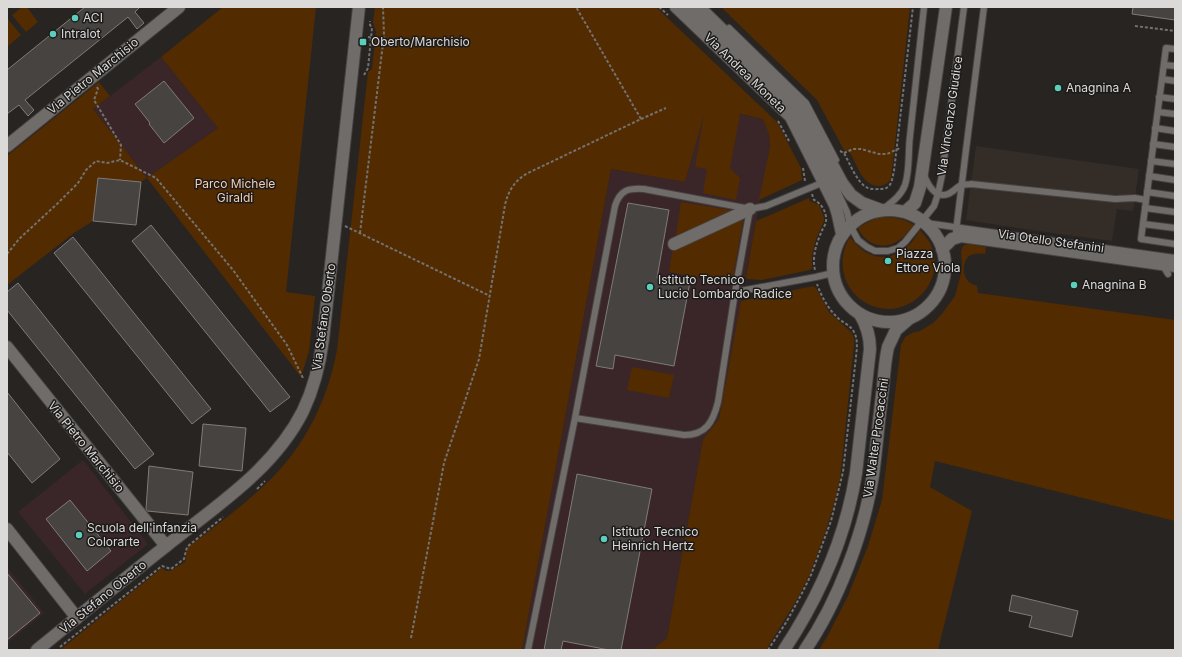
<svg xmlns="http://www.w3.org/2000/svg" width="1182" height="657" font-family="Inter,sans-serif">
<rect width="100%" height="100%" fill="#272422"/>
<polygon fill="#392629" points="7,567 44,613 7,643"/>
<polygon fill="#342d27" points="976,146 1139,169 1133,211 1117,209 1112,241 1038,231 966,220"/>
<g fill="#3a2628">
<polygon points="161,57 218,128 147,178 93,109"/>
<polygon points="705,108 764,119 769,134 770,147 719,419 703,439 667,638 652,650 522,650 611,169 685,182"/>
<polygon points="83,460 148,544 85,594 18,512"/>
</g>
<g fill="#532b00">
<polygon points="22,7 27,7 38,22 26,32 12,15"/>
<polygon points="223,7 316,7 286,292 315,296 309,351 301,377 147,178 141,182 98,178 93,221 74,233 7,285 7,156 99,82 110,96 93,109 147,178 218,128 161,57"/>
<path d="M375 7H656L777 122 801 168 802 180 759 200 770 147 769 134 763 119 740 114 730 168 740 178 736 200 703 193 707 169 695 167 704 114 685 182 611 169 522 650H60L162 568 166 571H170L185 562 186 558 188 547C217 525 247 503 273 477 307 442 328 398 337 350L368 72 372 69 376 31 373 22Z"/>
<path d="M721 7H910L891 179C888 183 885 185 880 186 864 187 858 168 852 156L849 152 844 150 817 100Z"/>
<polygon points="7,18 21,35 7,47"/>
<polygon points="809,198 810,201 819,205 824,217 824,221 816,239 812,256 812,268 810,270 762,280 747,279 746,277 756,221"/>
<polygon points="681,202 736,211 675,241"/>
<polygon points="744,214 732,283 669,272 673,247"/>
<path d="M880 217C893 217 904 218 914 225 909 230 905 237 898 241 883 251 865 244 858 228L868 222Z"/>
<path d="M920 230C924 235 928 239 931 245 948 285 904 324 866 303 857 298 850 290 846 281 840 265 842 250 850 237 864 257 886 265 907 247 912 243 916 236 920 230Z"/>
<path d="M967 244 986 247 985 254C979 253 974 253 969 256 962 262 962 276 969 282 971 284 975 285 977 286L978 293 1175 320V521L935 461 930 487 972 511 938 650H819L828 635 848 596 868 546 882 500 901 345 905 337 912 333 920 331 933 323 941 315 955 296 961 274 962 263 961 252 963 246Z"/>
<polygon points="813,286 816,288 829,312 852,333 854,339 854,345 840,479 833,507 826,530 809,576 796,601 766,650 652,650 667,638 703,439 719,419 741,301"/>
<polygon points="632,367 674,375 669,398 627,390"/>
</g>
<g fill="#464341" stroke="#7f7b79">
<polygon points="85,7 140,7 135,12 144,23 137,29 128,17 25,100 34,110 28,116 19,105 7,114 7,70"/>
<polygon points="1133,7 1175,7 1175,20 1132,14"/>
<polygon points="164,81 194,118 164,143 149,124 150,123 135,104"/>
<polygon points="98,178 141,182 136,225 93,221"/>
<polygon points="628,203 669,210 657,278 690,282 674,366 615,355 613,369 596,366"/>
<polygon points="151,225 290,397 270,412 132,241"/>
<polygon points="73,237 211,409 192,424 54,253"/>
<polygon points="18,283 154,454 135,469 7,310 7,292"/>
<polygon points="7,392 60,459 32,483 7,452"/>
<polygon points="203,424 246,428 242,471 199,466"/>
<polygon points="149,466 193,472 188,515 147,511 146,509"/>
<polygon points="577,474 652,489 621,650 609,650 563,641 561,650 544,650"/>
<polygon points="70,500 111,551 87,571 46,519"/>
<polygon points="7,573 40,613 7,640"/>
<polygon points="1012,595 1078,611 1072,637 1029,627 1032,616 1009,611"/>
</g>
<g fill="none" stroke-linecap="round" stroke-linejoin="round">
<g stroke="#454241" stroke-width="8">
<g id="lane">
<polyline points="688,7 796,111 835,186 847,212 850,225 852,229 858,240 867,247 875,251 888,251 898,248 905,242 934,206 938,194 942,175 964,7"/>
<polyline points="729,28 806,103 836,160"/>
<polyline points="1175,49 1166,48 1141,239 1175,244"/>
<polyline points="1164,65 1175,66"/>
<polyline points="1162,79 1175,81"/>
<polyline points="1159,97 1175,99"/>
<polyline points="1158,112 1175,114"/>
<polyline points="1155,128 1175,131"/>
<polyline points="1153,144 1175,147"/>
<polyline points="1151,161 1175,164"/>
<path d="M924 175C928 185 935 199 948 194 953 192 957 187 961 185 964 184 968 185 971 184L1115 199 1135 198 1146 200"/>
<polyline points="1149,176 1175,180"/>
<polyline points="1147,192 1175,196"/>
<polyline points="1145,208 1175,212"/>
<polyline points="750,209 766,206 824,182"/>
<path d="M883 209C892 202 901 196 905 185 910 170 908 151 910 136 915 93 919 50 924 7"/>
<polyline points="926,223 1175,258"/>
<polyline points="1143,224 1175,228"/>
<polyline points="956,231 966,150 984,7"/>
<polyline points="1162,265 1165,269 1168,274"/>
<polyline points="735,292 816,277 833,273"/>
<path d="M528 650 575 418 615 206C620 190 628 188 644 189L750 209 735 292 718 402C713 422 706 435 684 435L575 418"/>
</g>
</g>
<g stroke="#454241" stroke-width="14">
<g id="street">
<polyline points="7,146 179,7"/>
<polyline points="674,244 750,209"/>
<polyline points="7,347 166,546"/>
<polyline points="7,529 77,618"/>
<path d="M37 650C80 615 123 580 166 546 216 506 274 469 303 411 314 388 320 363 323 339L359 7"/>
</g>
</g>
<g stroke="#454241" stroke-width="14">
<g id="secondary">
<polyline points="676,7 791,117 835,205 838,215 842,234"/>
<polyline points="699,7 802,108 842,183 851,195 862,203 881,210"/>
<circle cx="889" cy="266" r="56"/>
<polyline points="906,211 915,203 920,187 946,7"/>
<polyline points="942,249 952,239 961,236 1175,266"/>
<path d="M784 650C819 597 846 536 856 473L870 349C870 336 867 326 860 314"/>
<path d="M805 650C838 602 864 533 873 475 877 445 879 416 883 387 884 374 885 360 888 347L896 330 910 318"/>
</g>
</g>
<g stroke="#747270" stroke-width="2" stroke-dasharray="3 2" stroke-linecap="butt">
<polyline points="659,7 668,15"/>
<polyline points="1135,26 1175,31"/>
<polyline points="368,37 383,39"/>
<polyline points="364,75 368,68 372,28 370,25 370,21"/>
<polyline points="97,87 98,89 94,100 121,145 120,160"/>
<polyline points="641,119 666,108"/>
<polyline points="778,121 789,141"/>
<path d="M840 151 844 153C849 162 857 182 866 187 871 190 877 189 881 189 892 189 892 179 894 171L913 7"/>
<polyline points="844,153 853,149 861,149 879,154 887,154 900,148"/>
<polyline points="803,168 805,181"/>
<path d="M812 194 814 200C821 203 827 212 826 221 826 225 822 229 821 233 816 244 812 258 815 270"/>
<polyline points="345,226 490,296"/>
<polyline points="360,233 384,35 383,7"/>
<polyline points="7,254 19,239 57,204 78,183 86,170 96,161 107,163 120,160 156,178 233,270 287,345 303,378"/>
<polyline points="257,489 265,481"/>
<path d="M411 638 444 463 479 359 505 205C508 191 515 180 528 173L641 119 576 7"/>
<polyline points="60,647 162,566 171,569 184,559 187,547 223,517"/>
<path d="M768 650 787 621 801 595 811 575 831 521 843 472 856 357C857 348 858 339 854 332 851 326 844 323 839 319 829 310 822 298 817 284"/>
</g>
<use href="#lane" stroke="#6f6c6a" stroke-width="6"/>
<use href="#street" stroke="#6f6c6a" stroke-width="12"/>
<use href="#secondary" stroke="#6f6c6a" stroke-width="12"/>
</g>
<g fill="#5bcebc" stroke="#1d1b19" stroke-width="1.5">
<circle cx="75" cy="18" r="4"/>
<circle cx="53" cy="34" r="4"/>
<rect x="359" y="38" width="8" height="8" rx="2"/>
<circle cx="1058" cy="88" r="4"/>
<circle cx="888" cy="261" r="4"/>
<circle cx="1074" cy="285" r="4"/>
<circle cx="650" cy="287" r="4"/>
<circle cx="79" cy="535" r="4"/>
<circle cx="604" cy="539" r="4"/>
</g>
<g text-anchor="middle" stroke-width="3" stroke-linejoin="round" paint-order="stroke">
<g font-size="12" fill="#dcdad9" stroke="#1d1b19" text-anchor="start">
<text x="83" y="22">ACI</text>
<text x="61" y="38">Intralot</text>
<text x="371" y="46">Oberto/Marchisio</text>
<text x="1066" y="92">Anagnina A</text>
<text x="896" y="258">Piazza<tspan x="896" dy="14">Ettore Viola</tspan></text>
<text x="658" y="284">Istituto Tecnico<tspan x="658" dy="14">Lucio Lombardo Radice</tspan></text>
<text x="1082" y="289">Anagnina B</text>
<text x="87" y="532">Scuola dell'infanzia<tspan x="87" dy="14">Colorarte</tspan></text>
<text x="612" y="536">Istituto Tecnico<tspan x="612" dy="14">Heinrich Hertz</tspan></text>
</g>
<g font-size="12" fill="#dcdad9" stroke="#1d1b19">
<text transform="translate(745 73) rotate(44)" y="4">Via Andrea Moneta</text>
<text transform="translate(93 76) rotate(-39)" y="4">Via Pietro Marchisio</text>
<text transform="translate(950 116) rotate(-82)" y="4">Via Vincenzo Giudice</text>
<text transform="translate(1051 241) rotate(8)" y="4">Via Otello Stefanini</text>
<text transform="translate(324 317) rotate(-82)" y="4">Via Stefano Oberto</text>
<text transform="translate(876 438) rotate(-82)" y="4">Via Walter Procaccini</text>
<text transform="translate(86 447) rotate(51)" y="4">Via Pietro Marchisio</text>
<text transform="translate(103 597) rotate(-39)" y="4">Via Stefano Oberto</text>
</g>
<g font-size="12" fill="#f4cdaf" stroke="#1d1b19">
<text x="235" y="188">Parco Michele<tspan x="235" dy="14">Giraldi</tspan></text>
</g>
</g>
<rect width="1182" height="657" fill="none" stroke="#dcdad9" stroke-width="16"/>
</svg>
